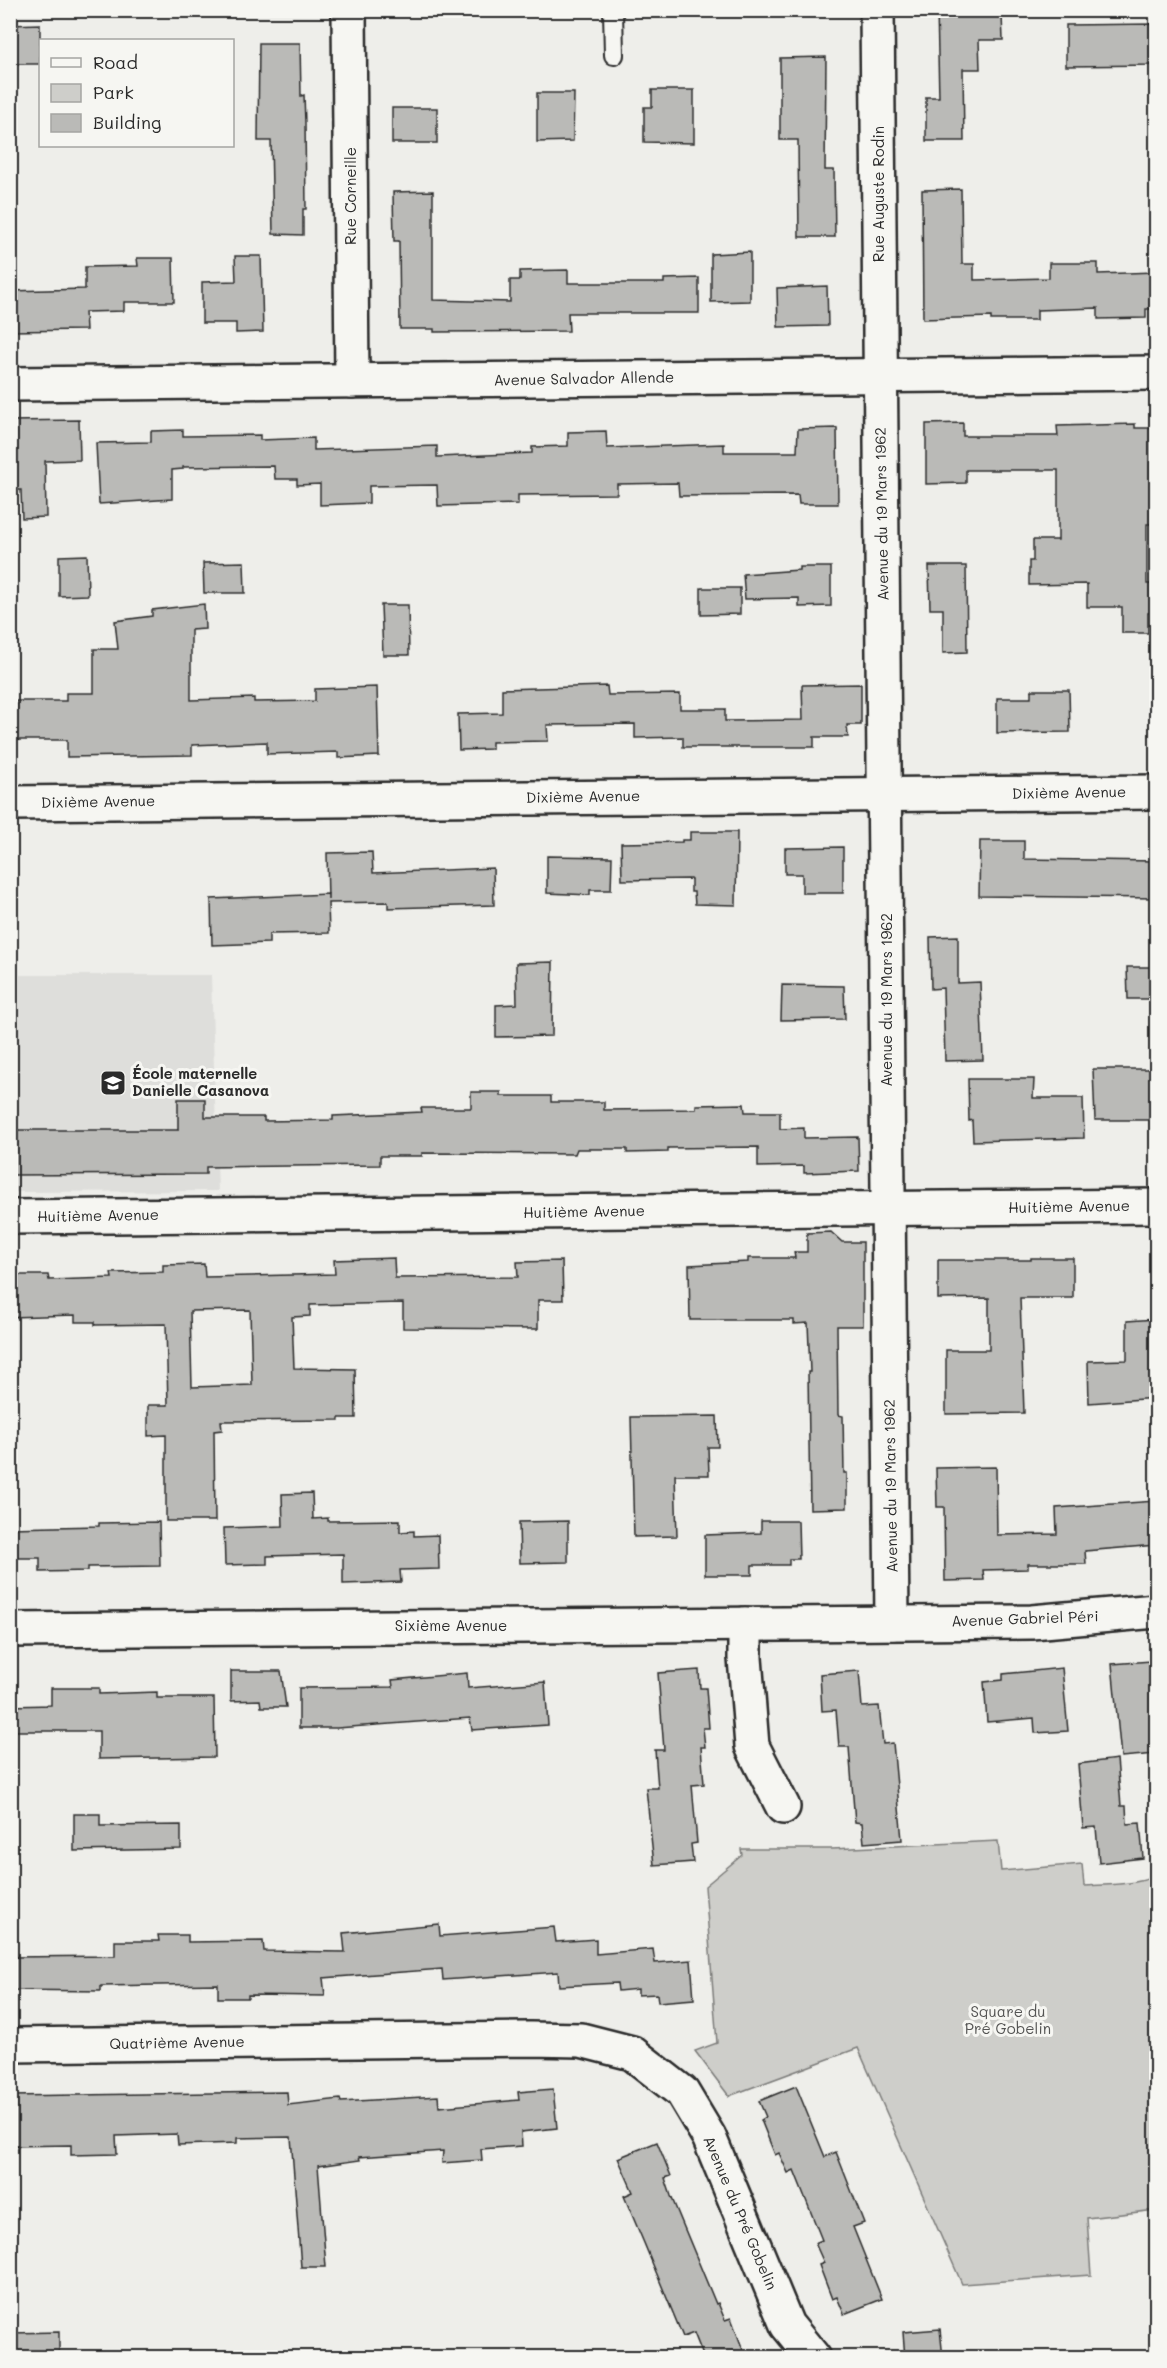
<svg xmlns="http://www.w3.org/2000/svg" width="1167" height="2368" font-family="Mali,sans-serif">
<rect width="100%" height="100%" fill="#eeeeea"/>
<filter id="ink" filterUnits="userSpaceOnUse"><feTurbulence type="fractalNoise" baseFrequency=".0167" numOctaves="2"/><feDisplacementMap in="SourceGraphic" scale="12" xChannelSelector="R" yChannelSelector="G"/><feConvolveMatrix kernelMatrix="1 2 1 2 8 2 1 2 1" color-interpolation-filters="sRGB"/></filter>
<g filter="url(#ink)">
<polygon fill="#dededb" points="10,975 211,975 218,1191 11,1192"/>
<path fill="#cececa" stroke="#7c7c7a" stroke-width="1.5" d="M998 1841 1001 1871 1082 1864 1084 1886C1100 1885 1146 1885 1156 1874V2210L1087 2218 1091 2275 962 2284 858 2048 729 2096 695 2051 717 2043 705 1886 742 1855 741 1849H832Z"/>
<g fill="#babab7" stroke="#2b2b2b" stroke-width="1.5" fill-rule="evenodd">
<polygon points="937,10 979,10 980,16 1002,16 1003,40 979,40 980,69 963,69 964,141 926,141 926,97 939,97"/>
<polygon points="40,24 40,64 10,64 10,25"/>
<polygon points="1156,24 1156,65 1066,66 1066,25"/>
<polygon points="259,43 300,43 301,96 304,95 305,123 306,209 303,209 303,235 273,234 271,141 258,141"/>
<polygon points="826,57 825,170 834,170 835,237 799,237 798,140 780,140 780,58"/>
<polygon points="652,90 694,90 694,143 644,142 644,107 652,107"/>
<polygon points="537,93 574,93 573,141 537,142"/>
<rect x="392" y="108" width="45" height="35"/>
<polygon points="961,189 962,264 974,264 974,280 1049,278 1049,263 1098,263 1098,274 1156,272 1156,309 1146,309 1146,318 1098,319 1098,308 1037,310 1037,320 991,320 991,317 923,319 922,190"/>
<polygon points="433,191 433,300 510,302 510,280 520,280 520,271 568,270 568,283 664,283 664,279 699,278 699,313 568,313 569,331 434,332 434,329 400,329 399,241 394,241 393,192"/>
<polygon points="750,252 750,301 711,302 711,254"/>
<polygon points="235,256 261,256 263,332 236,333 236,323 202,323 202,282 236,281"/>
<polygon points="137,258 173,258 174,302 124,302 124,311 85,312 86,330 10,331 10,291 85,289 85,267 138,266"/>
<polygon points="827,286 828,326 778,327 777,288"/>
<polygon points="79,420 80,460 45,461 46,517 22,518 21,490 10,490 10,421"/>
<polygon points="963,423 963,436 1058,436 1057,426 1135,424 1135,428 1156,428 1156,524 1147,524 1147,584 1156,584 1156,612 1148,613 1148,633 1122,633 1122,607 1087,607 1087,584 1029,585 1029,561 1033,561 1033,540 1058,540 1058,470 966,470 966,483 926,484 926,424"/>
<polygon points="837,428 838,504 799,504 798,495 679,496 678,483 617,484 617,494 518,495 518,504 438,506 437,485 369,486 369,503 320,505 320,484 297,485 297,479 275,479 274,466 183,467 183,469 172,470 172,499 99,504 96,443 151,442 151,431 183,430 183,436 260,435 260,440 314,438 314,450 437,446 437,457 532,453 532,447 568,446 568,432 606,431 607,448 724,444 724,452 797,452 798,429"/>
<polygon points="87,555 88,595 59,596 59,556"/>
<polygon points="244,562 245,593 204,593 203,563"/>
<polygon points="929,566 966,566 967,652 943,653 943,609 930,609"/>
<polygon points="799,567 831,567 831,606 799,607 799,598 745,599 743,574 799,570"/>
<polygon points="701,588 740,588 740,614 701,615"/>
<polygon points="204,604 205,629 191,630 191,700 254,698 254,702 315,701 315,689 377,687 379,756 338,758 338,752 267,754 267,742 192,745 192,755 67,757 67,740 10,740 10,715 16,716 16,701 66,701 66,693 94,693 94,649 118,649 115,621 152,616 152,610"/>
<polygon points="381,605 408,605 409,655 383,655"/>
<polygon points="861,684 861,725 847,725 848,737 814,737 814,747 683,747 683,737 635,738 635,724 547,725 548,741 492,742 492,749 459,750 458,714 502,713 502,689 607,686 608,695 680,694 680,709 725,709 725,721 803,720 802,685"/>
<polygon points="1031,690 1069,690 1070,732 997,733 997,698 1031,698"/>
<polygon points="690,832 737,832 736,905 695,904 694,892 691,892 691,879 622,880 621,843 682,842 682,840 690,840"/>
<polygon points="980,841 1024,841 1024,859 1156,861 1156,898 979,896"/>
<polygon points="843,847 843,893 802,893 802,874 785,874 785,848"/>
<polygon points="372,852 373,873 493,868 494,905 388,908 388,902 328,903 329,933 269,934 269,943 212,945 211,899 328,894 328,900 327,853"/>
<polygon points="547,856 612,857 611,890 590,890 590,895 547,893"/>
<polygon points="958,936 958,983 980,982 983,1060 945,1061 943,988 931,989 930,937"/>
<polygon points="553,962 552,1036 496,1037 496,1005 517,1004 516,963"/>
<polygon points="1127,967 1154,967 1154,999 1128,999"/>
<polygon points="782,985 844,986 845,1019 781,1020"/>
<polygon points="1093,1069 1154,1069 1155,1120 1095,1120"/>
<polygon points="968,1079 1034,1079 1033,1098 1083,1098 1084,1138 973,1141 972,1120 969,1121"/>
<polygon points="471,1092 501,1092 501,1096 551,1096 551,1102 604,1102 604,1110 696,1109 696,1105 744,1104 745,1112 780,1112 780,1129 804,1128 804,1138 858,1137 859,1171 804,1173 804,1166 758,1167 758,1147 668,1148 668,1152 627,1153 627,1149 577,1149 575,1154 422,1153 422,1156 380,1156 380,1165 206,1167 206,1174 10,1175 10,1130 178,1130 178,1099 205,1099 205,1117 264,1117 264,1121 333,1120 333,1116 422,1112 421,1108 471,1108"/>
<polygon points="831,1232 842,1242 863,1242 863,1326 837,1326 838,1415 843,1416 844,1473 847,1473 847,1508 810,1509 808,1372 810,1372 808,1323 794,1324 794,1320 690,1320 689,1265 748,1262 748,1258 795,1258 794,1252 807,1252 807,1233"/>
<path d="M394 1258 395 1278 518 1277 517 1262 562 1261 563 1300H538V1329L403 1328V1303L310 1305V1316L292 1317 294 1368 355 1369 356 1418H339V1420L221 1421 222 1430 214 1431 215 1521H166V1435L148 1436V1405H168L166 1324 95 1325V1322H75V1315L10 1317V1275H48L49 1280 112 1278 111 1273 163 1272V1265L204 1264 205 1277 335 1274 334 1260ZM250 1310 252 1385 192 1387 190 1311Z"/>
<polygon points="1031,1258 1073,1258 1073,1298 1020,1298 1024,1413 946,1414 946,1350 989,1350 989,1298 938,1299 938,1260 1031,1260"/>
<polygon points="1156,1319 1156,1398 1089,1403 1088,1361 1127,1360 1127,1321"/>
<polygon points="717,1416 718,1447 708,1447 709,1475 675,1475 677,1536 634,1537 631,1417"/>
<polygon points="996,1467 997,1535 1057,1534 1056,1508 1156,1501 1156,1545 1085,1551 1086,1564 1028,1564 1028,1569 983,1570 984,1580 945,1581 944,1507 937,1507 936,1468"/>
<polygon points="312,1493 313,1519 328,1518 328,1521 400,1520 400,1532 414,1531 414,1536 438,1535 439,1569 400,1570 401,1582 343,1584 343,1554 267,1556 267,1564 225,1565 224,1528 283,1526 282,1494"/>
<polygon points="568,1521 568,1562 520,1563 519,1522"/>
<polygon points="761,1521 798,1521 799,1559 789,1559 789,1565 752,1565 752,1575 705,1575 705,1535 761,1533"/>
<polygon points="159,1522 160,1566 88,1567 88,1571 40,1572 40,1558 10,1558 10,1528 99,1526 99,1523"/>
<polygon points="1151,1661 1153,1679 1156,1678 1156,1754 1121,1757 1112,1664"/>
<polygon points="1062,1668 1068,1731 1035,1733 1034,1718 987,1722 984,1682 1003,1680 1003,1674"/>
<polygon points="699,1670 700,1688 706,1688 709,1728 703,1728 705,1747 701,1747 704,1784 692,1785 697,1843 691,1844 693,1862 654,1865 646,1788 658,1788 655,1750 664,1750 658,1673"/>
<polygon points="231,1671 281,1671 286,1707 261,1707 260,1700 231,1701"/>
<polygon points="859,1671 862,1707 879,1706 883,1744 893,1743 902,1840 864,1843 862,1823 855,1822 849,1747 839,1747 836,1710 822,1711 820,1674"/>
<polygon points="467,1673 468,1688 545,1682 548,1725 472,1730 470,1718 337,1728 299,1728 299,1688 393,1687 392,1680"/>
<polygon points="51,1688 99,1688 99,1694 157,1692 157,1698 214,1698 215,1757 99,1759 99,1731 10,1731 10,1706 51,1705"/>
<polygon points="1117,1759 1121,1806 1126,1806 1127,1824 1140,1823 1143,1858 1099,1863 1096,1827 1083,1828 1078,1764"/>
<polygon points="74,1814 100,1814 100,1826 181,1825 181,1849 74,1851"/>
<polygon points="439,1924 440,1936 554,1927 556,1942 596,1939 596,1954 653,1949 655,1963 691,1960 694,1999 658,2002 657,1994 638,1995 638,1989 618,1991 617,1983 559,1986 558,1972 443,1980 442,1969 323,1978 325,1996 248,1995 248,1998 218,1998 218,1984 101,1986 101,1991 10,1990 10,1957 115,1956 115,1941 159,1941 158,1935 188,1935 188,1942 263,1941 264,1951 345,1952 343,1933"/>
<polygon points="796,2086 825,2157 836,2152 864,2223 853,2227 882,2299 844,2314 837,2297 832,2299 819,2265 824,2263 815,2243 822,2240 794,2170 788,2173 779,2153 775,2155 761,2120 766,2117 759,2101"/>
<polygon points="553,2089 557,2128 521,2132 522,2146 481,2149 482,2160 442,2163 443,2151 359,2157 360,2160 318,2166 326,2267 301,2267 291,2137 237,2138 237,2143 178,2145 177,2134 116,2136 117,2154 71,2155 71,2145 10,2146 10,2096 287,2092 288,2105 340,2099 341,2102 438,2096 439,2107 519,2100 518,2092"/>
<polygon points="657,2142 671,2176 665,2178 671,2196 716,2304 718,2303 725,2320 731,2318 746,2358 704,2358 694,2333 683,2337 644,2243 624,2196 633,2192 618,2158"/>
<polygon points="940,2329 943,2358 905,2358 903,2332"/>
<polygon points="59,2332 59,2358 11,2358 11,2333"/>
</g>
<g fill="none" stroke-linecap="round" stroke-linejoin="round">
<g stroke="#2b2b2b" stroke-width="22">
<polyline id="lane" points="613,10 614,55"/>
</g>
<g stroke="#2b2b2b" stroke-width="38">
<g id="street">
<polyline points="349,10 352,381"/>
<polyline points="877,10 892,1623"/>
<polyline points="10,384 1156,373"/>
<polyline points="10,803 1156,792"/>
<polyline points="10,1217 1156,1206"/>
<polyline points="745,1624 745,1658 752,1746 783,1807"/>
<polyline points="10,1630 1032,1622 1156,1611"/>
<polyline points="10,2045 530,2039 581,2040 632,2053 682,2092 709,2137 787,2325 814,2358"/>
</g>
</g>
<use href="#lane" stroke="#f6f6f2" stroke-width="18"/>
<use href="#street" stroke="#f6f6f2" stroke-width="33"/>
</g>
</g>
<defs>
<g id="school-square" transform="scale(1.35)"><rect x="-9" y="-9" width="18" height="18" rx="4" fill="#2b2b2b" stroke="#f6f6f2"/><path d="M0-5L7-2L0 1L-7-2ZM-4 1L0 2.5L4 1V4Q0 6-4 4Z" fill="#fff"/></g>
</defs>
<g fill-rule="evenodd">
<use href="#school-square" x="113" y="1083"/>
</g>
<g text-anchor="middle" stroke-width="6" stroke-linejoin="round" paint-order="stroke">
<g font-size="15" fill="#2b2b2b" stroke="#f6f6f2">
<text transform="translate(879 194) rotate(-90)" y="5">Rue Auguste Rodin</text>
<text transform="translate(351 196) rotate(-90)" y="5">Rue Corneille</text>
<text transform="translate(584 379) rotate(-1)" y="5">Avenue Salvador Allende</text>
<text transform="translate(882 514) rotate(-91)" y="5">Avenue du 19 Mars 1962</text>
<text transform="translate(1069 793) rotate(-1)" y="5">Dixième Avenue</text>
<text transform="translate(583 797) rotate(-1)" y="5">Dixième Avenue</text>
<text transform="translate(98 802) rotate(-1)" y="5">Dixième Avenue</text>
<text transform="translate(887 1000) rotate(-90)" y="5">Avenue du 19 Mars 1962</text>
<text transform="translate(1069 1207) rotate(-1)" y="5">Huitième Avenue</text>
<text transform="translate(584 1212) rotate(-1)" y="5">Huitième Avenue</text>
<text transform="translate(98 1216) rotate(-1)" y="5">Huitième Avenue</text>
<text transform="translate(891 1486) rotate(-91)" y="5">Avenue du 19 Mars 1962</text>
<text transform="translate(1025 1619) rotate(-2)" y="5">Avenue Gabriel Péri</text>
<text x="451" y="1631">Sixième Avenue</text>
<text transform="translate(177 2043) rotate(-1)" y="5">Quatrième Avenue</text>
<text transform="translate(740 2213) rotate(67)" y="5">Avenue du Pré Gobelin</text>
</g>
<g font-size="15" font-weight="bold" fill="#2b2b2b" stroke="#f6f6f2" text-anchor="start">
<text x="132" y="1079">École maternelle<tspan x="132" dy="17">Danielle Casanova</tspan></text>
</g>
<g font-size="15" fill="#545453" stroke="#f6f6f2">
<text x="1008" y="2017">Square du<tspan x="1008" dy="17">Pré Gobelin</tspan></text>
</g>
</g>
<rect width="1167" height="2368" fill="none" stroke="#f6f6f2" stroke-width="36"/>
<rect x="18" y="18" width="1131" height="2332" fill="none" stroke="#2b2b2b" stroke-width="2" filter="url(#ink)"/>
<rect x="39" y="39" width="195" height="108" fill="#f6f6f2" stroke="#a5a5a2" stroke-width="1.5"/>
<rect x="51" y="58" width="30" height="9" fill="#f6f6f2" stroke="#a5a5a2" stroke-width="1.5"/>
<text x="93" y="69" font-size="18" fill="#2b2b2b">Road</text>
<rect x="51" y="84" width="30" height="18" fill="#cececa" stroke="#a5a5a2" stroke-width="1.5"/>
<text x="93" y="99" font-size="18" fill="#2b2b2b">Park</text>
<rect x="51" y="114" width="30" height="18" fill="#babab7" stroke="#a5a5a2" stroke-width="1.5"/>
<text x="93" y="129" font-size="18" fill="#2b2b2b">Building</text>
</svg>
